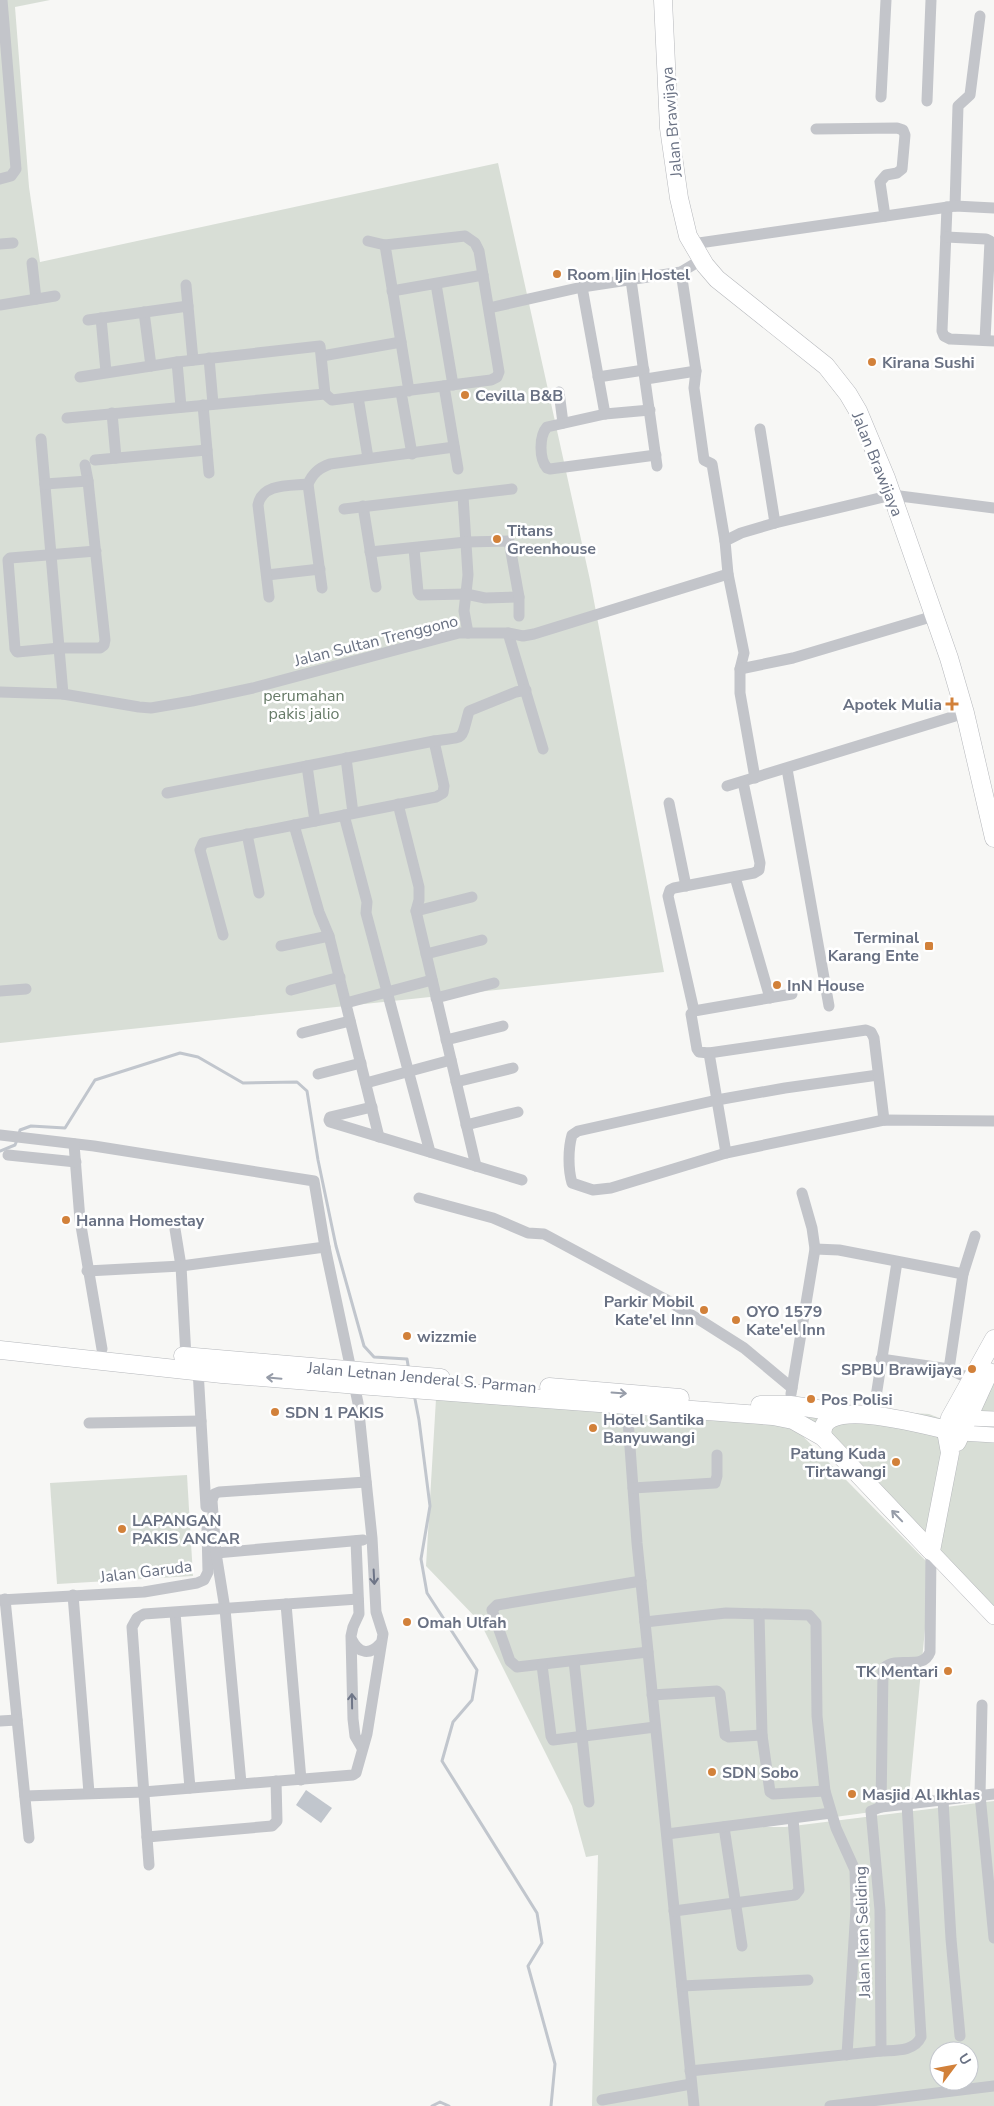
<svg xmlns="http://www.w3.org/2000/svg" width="994" height="2106" font-family="'Nunito Sans',sans-serif">
<rect width="100%" height="100%" fill="#f7f7f5"/>
<g fill="#d8ded6" fill-rule="evenodd">
<polygon points="0,0 50,0 15,7 29,187 40,262 498,163 590,580 664,972 0,1043"/>
<polygon points="994,1372 994,1612 931,1551 973,1407"/>
<path d="M436 1399 777 1410 931 1566 908 1807 762 1827H785L994 1801V2106H592L598 1855 586 1857 572 1806 480 1622 426 1566ZM939 2051H969V2081H939Z"/>
<polygon points="780,1405 929,1414 960,1426 922,1548"/>
<polygon points="187,1475 193,1576 57,1584 50,1483"/>
</g>
<polygon fill="#c1c6cd" points="306,1790 332,1808 321,1823 296,1805"/>
<g fill="none" stroke-linecap="round" stroke-linejoin="round">
<g stroke="#c1c6cd" stroke-width="3">
<polyline points="19,1134 20,1130 31,1126 65,1128 95,1080 180,1053 198,1057 243,1083 297,1082 307,1091 318,1160 336,1246 364,1346 374,1357 407,1359 409,1371"/>
<polyline points="0,1151 15,1145 17,1140"/>
<polyline points="414,1394 419,1420 430,1506 421,1559 427,1593 477,1670 472,1700 453,1722 442,1761 537,1913 542,1943 528,1966 555,2064 551,2106"/>
<polyline points="432,2106 440,2102 449,2106"/>
</g>
<g stroke="#b7b9bd" stroke-width="16">
<g id="major">
<polyline points="968,1418 994,1419"/>
<polyline points="962,1433 994,1435"/>
<polyline points="931,1551 994,1617"/>
</g>
</g>
<g stroke="#b6b8bc" stroke-width="19">
<g id="highway">
<polyline points="663,0 669,128 679,198 688,236 705,265 717,279 826,366 848,394 858,411 886,478 949,658 965,713 994,838"/>
<polyline points="0,1350 222,1374 358,1385 773,1416 793,1420 823,1437 931,1551"/>
<polyline points="183,1356 441,1378"/>
<polyline points="549,1387 680,1398"/>
<polyline points="760,1405 790,1405 844,1413"/>
<path d="M823 1437C814 1390 939 1430 962 1433"/>
<polyline points="957,1442 989,1372"/>
<polyline points="931,1551 950,1453 946,1431 950,1418 994,1339"/>
</g>
</g>
<g stroke="#c3c5ca" stroke-width="11">
<polyline points="881,97 886,0"/>
<polyline points="927,101 931,0"/>
<polyline points="816,129 897,128 903,130 905,135 902,169 897,173 886,175 880,182 885,216"/>
<polyline points="0,179 11,176 16,169 2,0"/>
<polyline points="955,206 958,106 970,95 980,16"/>
<polyline points="947,207 942,331 944,336 950,339 994,341"/>
<polyline points="946,237 986,239 990,241 985,340"/>
<polyline points="368,241 385,245"/>
<polyline points="699,243 955,206 994,208"/>
<polyline points="0,244 13,243"/>
<polyline points="32,263 36,299"/>
<polyline points="681,272 696,371 694,388 704,460 712,464 725,541"/>
<polyline points="631,280 657,466"/>
<polyline points="436,284 453,385"/>
<polyline points="186,285 193,360"/>
<polyline points="582,287 605,414"/>
<polyline points="392,291 483,275"/>
<polyline points="0,305 55,296"/>
<polyline points="489,308 582,287 681,272 701,260"/>
<polyline points="144,312 151,366"/>
<polyline points="101,318 106,372"/>
<polyline points="88,320 188,306"/>
<polyline points="322,356 401,342"/>
<polyline points="209,358 213,404"/>
<polyline points="177,362 181,407"/>
<polyline points="80,377 177,362 320,346 325,394"/>
<polyline points="598,377 644,370"/>
<polyline points="646,379 696,371"/>
<polyline points="444,386 458,469"/>
<polyline points="401,392 412,454"/>
<polyline points="559,392 563,423"/>
<polyline points="358,397 368,458"/>
<polyline points="203,405 209,473"/>
<path d="M650 410 605 414 547 427C539 436 539 459 547 468L550 469 656 455"/>
<polyline points="112,413 116,458"/>
<polyline points="67,418 325,394 332,400 491,380 497,377 499,372 479,251 475,243 465,236 385,245 409,391"/>
<polyline points="760,429 775,523"/>
<polyline points="41,439 63,694"/>
<polyline points="95,460 207,450"/>
<polyline points="85,465 88,481 105,640 104,645 100,648 60,648 17,652 15,649 8,560 10,558 96,551"/>
<polyline points="45,484 88,481"/>
<polyline points="463,496 468,575 464,611 468,633"/>
<polyline points="363,506 376,587"/>
<polyline points="344,509 512,489"/>
<polyline points="414,549 418,592 420,595 466,594 485,598 519,597"/>
<polyline points="370,552 466,542 509,541 519,597 519,616"/>
<polyline points="728,574 744,653 740,669 740,693 755,778"/>
<polyline points="267,575 320,569"/>
<path d="M322 588 308 484C313 473 319 468 330 464L454 447"/>
<path d="M269 597 258 505C262 483 290 486 308 484"/>
<polyline points="508,633 543,749"/>
<polyline points="740,669 793,658 934,616"/>
<polyline points="0,692 63,694 139,707 151,708 192,701 253,688 459,633 508,633 523,636 534,634 728,574 725,541 741,533 775,523 892,495 994,508"/>
<polyline points="346,758 353,813"/>
<polyline points="787,769 829,1006"/>
<polyline points="727,786 965,713"/>
<polyline points="167,793 307,766"/>
<polyline points="669,803 686,886"/>
<polyline points="398,804 419,887 419,900 416,911 476,1166"/>
<polyline points="344,815 367,902 366,913 430,1152"/>
<polyline points="315,821 436,797 443,793 444,786 434,741"/>
<polyline points="294,825 319,912 329,936 379,1137"/>
<polyline points="247,834 259,893"/>
<polyline points="735,877 770,998"/>
<polyline points="416,911 472,897"/>
<path d="M223 935 200 850 203 843 315 821 307 766 434 741C466 736 460 743 469 711L516 692 526 690"/>
<polyline points="281,946 329,936"/>
<polyline points="426,954 482,940"/>
<polyline points="291,990 340,977"/>
<polyline points="0,991 26,989"/>
<polyline points="436,998 494,983"/>
<polyline points="346,1003 432,980"/>
<polyline points="694,1011 792,994"/>
<polyline points="302,1033 350,1021"/>
<polyline points="446,1040 503,1026"/>
<polyline points="709,1053 699,1052 697,1049 691,1014 694,1011 668,896 670,890 674,888 754,873 759,870 760,863 743,782"/>
<polyline points="318,1074 361,1063"/>
<path d="M878 1075 785 1088 717 1100 578 1131 572 1135C568 1149 568 1169 572 1183L593 1190 611 1188 726 1153 884 1120 994 1121"/>
<polyline points="456,1082 513,1068"/>
<polyline points="366,1083 451,1060"/>
<polyline points="372,1107 330,1117 329,1120 330,1122 522,1180"/>
<polyline points="466,1125 518,1112"/>
<polyline points="0,1135 94,1146 314,1181 325,1247 358,1403 372,1538 376,1612 383,1634 367,1734 356,1773 353,1775 143,1792 25,1796"/>
<polyline points="74,1144 80,1220 102,1349"/>
<polyline points="726,1153 709,1053 866,1030 871,1032 874,1038 884,1120"/>
<polyline points="8,1155 76,1162"/>
<polyline points="419,1198 493,1218 528,1233 544,1234 665,1299 703,1322 744,1348 792,1388"/>
<polyline points="175,1229 181,1266 186,1357"/>
<polyline points="975,1236 963,1274 949,1369 976,1382"/>
<polyline points="815,1249 839,1250 963,1274"/>
<polyline points="87,1271 181,1266 325,1247"/>
<polyline points="881,1359 949,1369"/>
<polyline points="198,1370 206,1507"/>
<polyline points="791,1394 815,1249 812,1228 802,1193"/>
<polyline points="627,1406 637,1543 694,2106"/>
<polyline points="873,1416 897,1262"/>
<polyline points="89,1423 201,1421"/>
<polyline points="633,1488 715,1483 717,1476 717,1455"/>
<polyline points="356,1541 359,1614 353,1627 351,1636 353,1719 355,1736 362,1748"/>
<polyline points="216,1553 363,1540"/>
<polyline points="641,1581 497,1605 492,1610 510,1661 517,1667 648,1652"/>
<polyline points="73,1595 89,1793"/>
<polyline points="5,1599 29,1838"/>
<polyline points="0,1600 144,1592 197,1583 204,1580 208,1572 207,1528"/>
<polyline points="286,1604 301,1780"/>
<polyline points="175,1613 190,1788"/>
<polyline points="759,1614 762,1735 770,1792 773,1794 825,1791"/>
<polyline points="645,1622 726,1613 809,1615 816,1623 817,1716 825,1791 836,1828 855,1870 856,1908 847,2055"/>
<path d="M352 1640C359 1654 370 1655 380 1644"/>
<polyline points="574,1661 589,1802"/>
<polyline points="542,1665 551,1736 553,1740 655,1727"/>
<polyline points="652,1695 717,1691 720,1694 725,1735 729,1737 762,1735"/>
<polyline points="982,1705 980,1795 994,1938"/>
<polyline points="0,1721 17,1720"/>
<polyline points="241,1783 225,1609 216,1553 212,1501 214,1494 219,1492 366,1482"/>
<polyline points="943,1800 951,1939 960,2036"/>
<path d="M881 1807 883 1671 885 1667C898 1656 923 1671 930 1652L931 1551"/>
<polyline points="724,1827 742,1946"/>
<polyline points="667,1834 831,1813"/>
<polyline points="147,1837 272,1826 277,1821 276,1781"/>
<polyline points="149,1865 132,1627 137,1618 144,1614 358,1599"/>
<polyline points="674,1911 795,1895 799,1890 793,1819"/>
<polyline points="682,1986 808,1980"/>
<polyline points="881,2051 880,1910 871,1811 881,1807 994,1794"/>
<path d="M690 2071 881 2051C895 2050 914 2052 921 2037L907 1804"/>
<polyline points="602,2100 691,2084"/>
<polyline points="830,2106 994,2086"/>
</g>
<use href="#major" stroke="#fff" stroke-width="15"/>
<use href="#highway" stroke="#fff" stroke-width="18"/>
</g>
<defs><path id="oneway-shaft" d="M-6 0H5M1.5-3L5.5 0L1.5 3" fill="none" stroke-width="1.6" stroke-linecap="round" stroke-linejoin="round" transform="scale(1.25)"/></defs>
<g stroke="#969ca8">
<use href="#oneway-shaft" transform="translate(274 1378) rotate(-175)"/>
<use href="#oneway-shaft" transform="translate(619 1393) rotate(4)"/>
<use href="#oneway-shaft" transform="translate(897 1516) rotate(-134)"/>
</g>
<g stroke="#6e7587">
<use href="#oneway-shaft" transform="translate(374 1577) rotate(87)"/>
<use href="#oneway-shaft" transform="translate(352 1701) rotate(-91)"/>
</g>
<g fill="#d2813a" stroke="#fff" stroke-width="2">
<circle cx="557" cy="274" r="5"/>
<circle cx="872" cy="362" r="5"/>
<circle cx="465" cy="395" r="5"/>
<circle cx="497" cy="539" r="5"/>
<path d="M949.5 696.5h5v5h5v5h-5v5h-5v-5h-5v-5h5z"/>
<rect x="924" y="941" width="10" height="10" rx="2.5"/>
<circle cx="777" cy="985" r="5"/>
<circle cx="66" cy="1220" r="5"/>
<circle cx="704" cy="1310" r="5"/>
<circle cx="736" cy="1320" r="5"/>
<circle cx="407" cy="1336" r="5"/>
<circle cx="972" cy="1369" r="5"/>
<circle cx="811" cy="1399" r="5"/>
<circle cx="275" cy="1412" r="5"/>
<circle cx="593" cy="1428" r="5"/>
<circle cx="896" cy="1462" r="5"/>
<circle cx="122" cy="1529" r="5"/>
<circle cx="407" cy="1622" r="5"/>
<circle cx="948" cy="1671" r="5"/>
<circle cx="712" cy="1772" r="5"/>
<circle cx="852" cy="1794" r="5"/>
</g>
<g text-anchor="middle" stroke-width="5" stroke-linejoin="round" paint-order="stroke">
<g font-size="16" fill="#697183" stroke="#fff">
<text transform="translate(671 122) rotate(-95)" y="6">Jalan Brawijaya</text>
<text transform="translate(878 464) rotate(68)" y="6">Jalan Brawijaya</text>
<text transform="translate(376 640) rotate(-14)" y="6">Jalan Sultan Trenggono</text>
<text transform="translate(422 1377) rotate(5)" y="6">Jalan Letnan Jenderal S. Parman</text>
<text transform="translate(146 1571) rotate(-7)" y="6">Jalan Garuda</text>
<text transform="translate(862 1932) rotate(-92)" y="6">Jalan Ikan Seliding</text>
</g>
<g font-size="16" font-weight="bold" fill="#697183" stroke="#fff" text-anchor="start">
<text x="567" y="280">Room Ijin Hostel</text>
<text x="882" y="368">Kirana Sushi</text>
<text x="475" y="401">Cevilla B&amp;B</text>
<text x="507" y="536">Titans<tspan x="507" dy="18">Greenhouse</tspan></text>
<text x="942" y="710" text-anchor="end">Apotek Mulia</text>
<text x="919" y="943" text-anchor="end">Terminal<tspan x="919" dy="18">Karang Ente</tspan></text>
<text x="787" y="991">InN House</text>
<text x="76" y="1226">Hanna Homestay</text>
<text x="694" y="1307" text-anchor="end">Parkir Mobil<tspan x="694" dy="18">Kate'el Inn</tspan></text>
<text x="746" y="1317">OYO 1579<tspan x="746" dy="18">Kate'el Inn</tspan></text>
<text x="417" y="1342">wizzmie</text>
<text x="962" y="1375" text-anchor="end">SPBU Brawijaya</text>
<text x="821" y="1405">Pos Polisi</text>
<text x="285" y="1418">SDN 1 PAKIS</text>
<text x="603" y="1425">Hotel Santika<tspan x="603" dy="18">Banyuwangi</tspan></text>
<text x="886" y="1459" text-anchor="end">Patung Kuda<tspan x="886" dy="18">Tirtawangi</tspan></text>
<text x="132" y="1526">LAPANGAN<tspan x="132" dy="18">PAKIS ANCAR</tspan></text>
<text x="417" y="1628">Omah Ulfah</text>
<text x="938" y="1677" text-anchor="end">TK Mentari</text>
<text x="722" y="1778">SDN Sobo</text>
<text x="862" y="1800">Masjid Al Ikhlas</text>
</g>
<g font-size="16" fill="#677b68" stroke="#fff">
<text x="304" y="701">perumahan<tspan x="304" dy="18">pakis jalio</tspan></text>
</g>
</g>
<g transform="translate(954 2066) rotate(58)"><circle r="24" fill="#ffffff" stroke="#c3c6cd"/>
<path d="M0-4L9 19L0 12L-9 19Z" fill="#d2813a"/>
<text y="-8" font-size="14" font-weight="bold" text-anchor="middle" fill="#697183">U</text>
</g>
</svg>
